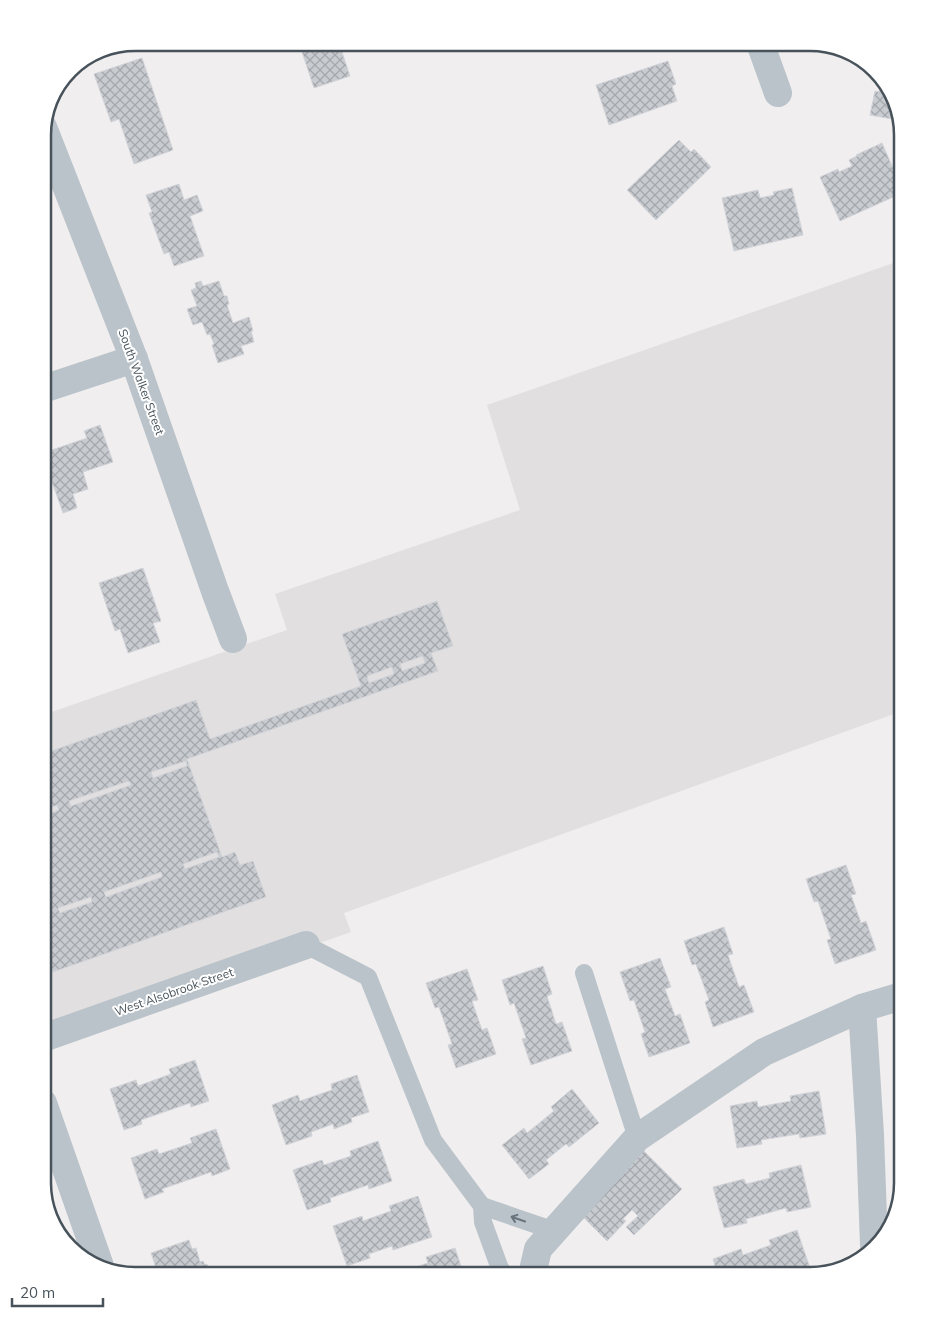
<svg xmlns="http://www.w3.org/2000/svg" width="945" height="1318" font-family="Mulish,sans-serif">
<defs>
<pattern id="building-cross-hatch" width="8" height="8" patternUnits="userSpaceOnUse" patternTransform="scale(1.25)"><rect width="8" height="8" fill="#c8cbd0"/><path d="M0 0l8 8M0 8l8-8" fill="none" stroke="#a4a7ac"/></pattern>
</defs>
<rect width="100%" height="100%" fill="#f0eeee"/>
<polygon fill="#e1dfdf" points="902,260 902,711 344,913 351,932 43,1041 43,715 287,630 275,594 520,510 487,405"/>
<g fill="url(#building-cross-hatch)" stroke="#d2d4d9" fill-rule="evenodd">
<polygon points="299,43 353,43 354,44 341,49 350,76 314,88"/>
<polygon points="142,58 173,150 134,164 119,119 111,122 94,74"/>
<polygon points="668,61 676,84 672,86 677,101 609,125 596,85"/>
<polygon points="881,80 890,89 898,120 870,115 875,91 879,92"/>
<polygon points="679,140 691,152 694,149 711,167 656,220 627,190"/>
<polygon points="882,143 902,189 902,193 840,221 820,177 838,169 839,172 852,166 849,160 857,156 856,155"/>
<polygon points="179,184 184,200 197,195 203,211 190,216 204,256 174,266 169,252 164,254 149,213 152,212 146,195"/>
<polygon points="792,188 803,235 734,251 722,198 758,190 760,198 774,195 773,192"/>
<polygon points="201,281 203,286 219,281 224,296 227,296 229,304 227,305 233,323 249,317 253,331 251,331 254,342 241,346 244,354 218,363 212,345 214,344 210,334 207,335 202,322 193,325 187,309 197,306 191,290 196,288 195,283"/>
<polygon points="43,284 48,301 43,302"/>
<polygon points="100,425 113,462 83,472 88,489 73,494 77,508 63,513 45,462 43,463 43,442 46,452 87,438 84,431"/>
<polygon points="143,568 161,621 153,623 160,642 128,653 120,629 115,631 99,583"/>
<path d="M437 601 453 646 431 653 438 671 187 759 222 857 235 852 240 865 253 861 266 897 53 972 43 945V934L49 932 43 914V816L59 810 57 805 43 811V754L196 700 210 739 361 686 342 634ZM423 656 425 663 402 671 400 664ZM392 667 394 674 369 683 367 676ZM186 761 187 766 153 778 151 772ZM129 781 131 785 71 806 69 801ZM217 852 219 857 185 869 183 864ZM161 872 162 877 106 897 104 892ZM91 897 92 902 60 913 58 908Z"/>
<polygon points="846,865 856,894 851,895 861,923 866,921 876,950 835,964 827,940 831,939 818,901 814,902 806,879"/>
<polygon points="724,927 733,954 728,955 739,987 744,985 754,1012 713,1027 705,1002 709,1000 696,964 692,965 684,941"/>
<polygon points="660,958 671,987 665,989 675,1016 680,1014 690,1043 649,1057 641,1034 645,1032 634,1000 630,1001 620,972"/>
<polygon points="543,966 552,994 547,996 556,1024 562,1022 572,1051 531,1065 522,1039 526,1038 514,1003 510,1005 502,980"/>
<polygon points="467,969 478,1000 472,1001 482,1030 487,1028 496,1054 456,1068 448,1045 452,1044 439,1007 435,1008 426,983"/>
<polygon points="195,1060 209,1101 191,1107 190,1103 141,1120 142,1124 124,1130 110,1089 136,1080 138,1086 171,1074 169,1069"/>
<polygon points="357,1075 369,1112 351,1118 352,1122 334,1129 333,1124 311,1132 312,1136 286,1145 272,1105 298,1095 300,1101 332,1090 331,1084"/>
<polygon points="572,1089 599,1123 569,1147 566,1144 546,1160 549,1164 529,1179 502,1145 524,1128 527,1133 554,1111 551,1107"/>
<polygon points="819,1091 826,1134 800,1138 799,1134 761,1140 762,1144 737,1148 730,1106 757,1101 758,1107 791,1101 790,1096"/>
<polygon points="216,1129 230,1169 212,1176 211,1172 162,1189 164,1192 145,1199 131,1158 157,1149 159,1154 192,1143 190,1138"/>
<polygon points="378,1141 392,1181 369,1189 368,1185 330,1198 331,1202 307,1210 293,1170 322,1160 324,1165 351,1156 350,1151"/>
<polygon points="641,1148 682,1189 634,1235 626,1227 638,1216 632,1210 623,1219 626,1221 607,1241 576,1210"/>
<polygon points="801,1165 811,1207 787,1212 786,1208 746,1219 747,1223 724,1228 713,1187 744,1179 746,1184 770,1178 769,1173"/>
<polygon points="418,1196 432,1237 393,1250 392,1246 369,1254 370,1258 347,1266 333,1226 362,1216 363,1221 391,1211 389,1206"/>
<polygon points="797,1230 811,1271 797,1275 718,1275 713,1259 741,1249 743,1255 771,1245 769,1240"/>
<polygon points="189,1240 192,1249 196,1248 200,1262 203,1261 205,1265 207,1264 210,1273 204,1275 160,1275 159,1274 158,1274 151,1253"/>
<polygon points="455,1248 464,1275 374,1275 399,1267 400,1272 428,1263 426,1257"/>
</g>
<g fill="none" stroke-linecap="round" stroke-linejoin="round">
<g stroke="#bac3ca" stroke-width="18">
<polyline points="306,945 368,977 433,1140 482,1206 483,1222 499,1266 504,1275"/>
<polyline points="584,973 637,1138"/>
<polyline points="482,1206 555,1231"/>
</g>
<g stroke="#bac3ca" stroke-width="28">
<polyline points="760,43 778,93"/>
<polyline points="43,127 134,359 215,591 233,639"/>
<polyline points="43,389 134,359"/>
<polyline points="43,1038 306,945"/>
<polyline points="43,1103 100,1266"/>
<polyline points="874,1245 870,1135 862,1008 902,996"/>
<polyline points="532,1275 538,1249 637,1138 764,1052 862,1008"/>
</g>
</g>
<defs><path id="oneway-shaft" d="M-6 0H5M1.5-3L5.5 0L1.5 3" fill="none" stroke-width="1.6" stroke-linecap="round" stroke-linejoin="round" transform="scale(1.25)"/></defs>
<use stroke="#6a747c" href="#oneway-shaft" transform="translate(518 1219) rotate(-161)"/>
<g text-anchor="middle" stroke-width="4" stroke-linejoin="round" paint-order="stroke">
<g font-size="12" fill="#47525a" stroke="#fff">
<text transform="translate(141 382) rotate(70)" y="4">South Walker Street</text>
<text transform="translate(174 992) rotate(-19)" y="4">West Alsobrook Street</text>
</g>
</g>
<path d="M0 0H945V1318H0ZM135 51H810A84 84 0 0 1 894 135V1183A84 84 0 0 1 810 1267H135A84 84 0 0 1 51 1183V135A84 84 0 0 1 135 51Z" fill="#fff" fill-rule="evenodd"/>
<path fill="none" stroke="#47525a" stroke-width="2.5" d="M135 51H810A84 84 0 0 1 894 135V1183A84 84 0 0 1 810 1267H135A84 84 0 0 1 51 1183V135A84 84 0 0 1 135 51Z"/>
<path d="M12 1298v8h91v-8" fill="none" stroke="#47525a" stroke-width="2.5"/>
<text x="20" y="1298" font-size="15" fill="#47525a" stroke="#ffffff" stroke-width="4" paint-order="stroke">20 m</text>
</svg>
